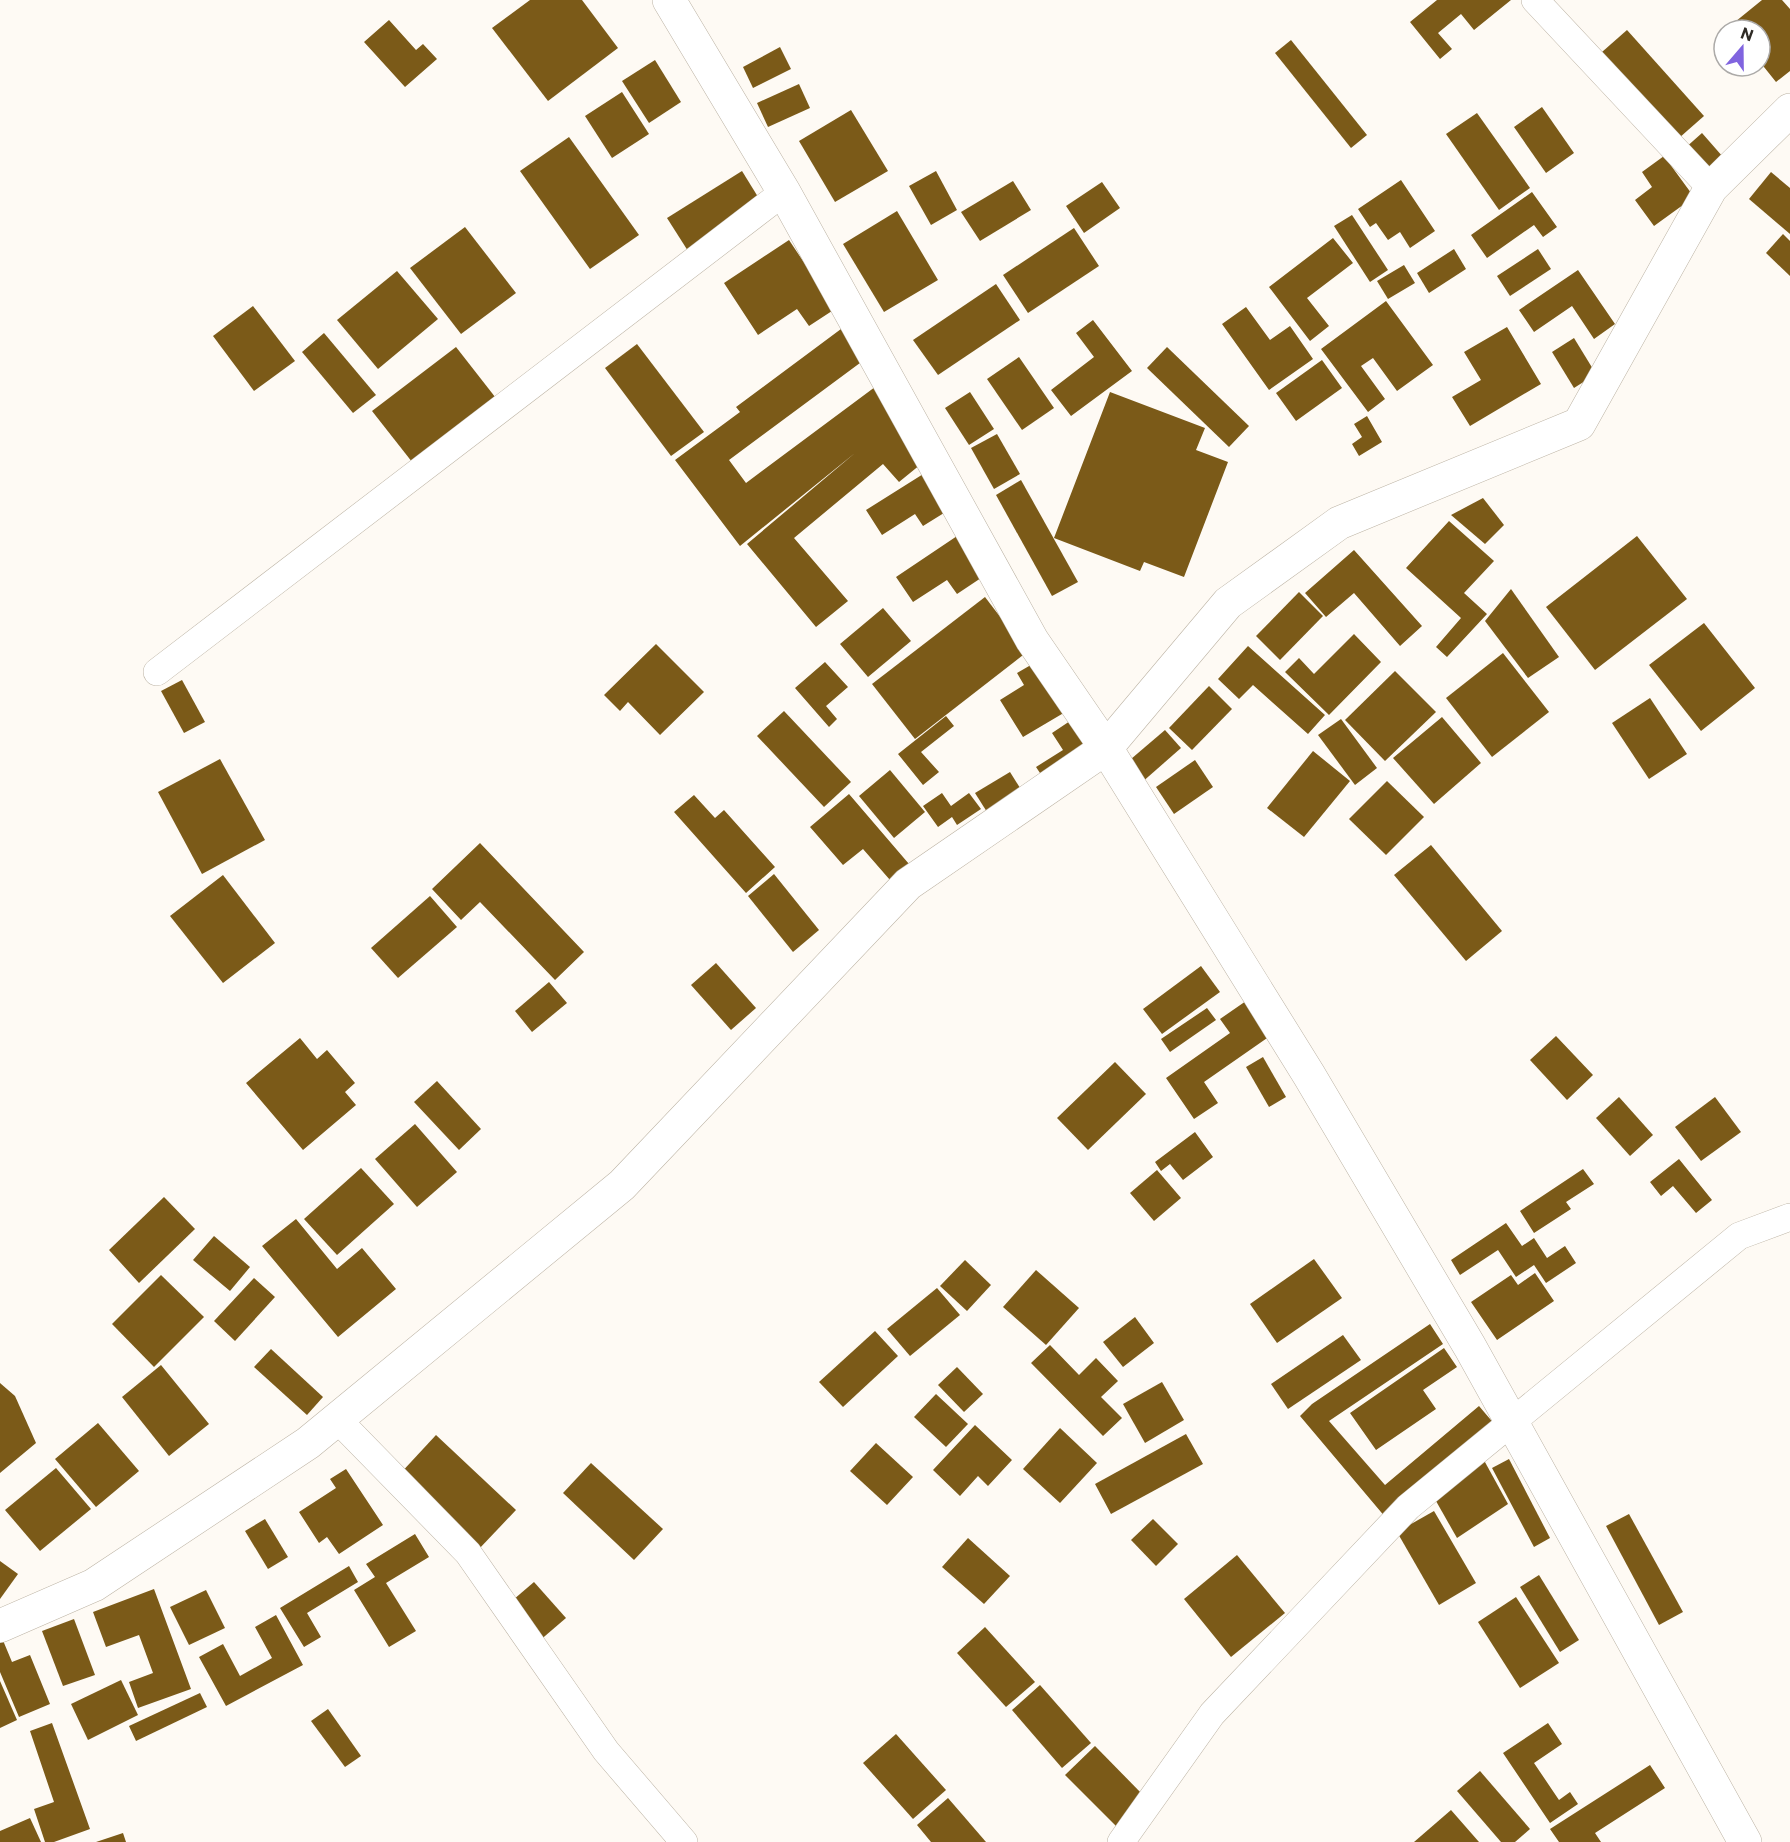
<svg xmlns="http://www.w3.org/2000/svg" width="1790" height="1842" font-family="Commissioner,sans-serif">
<rect width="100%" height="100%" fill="#fefaf4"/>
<g fill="#7b5a18">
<polygon points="530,0 582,0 618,48 548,101 492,28"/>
<polygon points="1437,0 1511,0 1474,30 1461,14 1438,33 1452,49 1440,59 1410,22"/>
<polygon points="1762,0 1782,0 1790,9 1790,71 1776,82 1760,62 1760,30 1734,30 1730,26"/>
<polygon points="389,20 416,50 423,44 437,59 405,87 364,42"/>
<polygon points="1627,30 1704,116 1679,138 1602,52"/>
<polygon points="1291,40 1367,135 1351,148 1275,53"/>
<polygon points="780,47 791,69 753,88 743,67"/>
<polygon points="655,60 681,102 649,123 622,81"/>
<polygon points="799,84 810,108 768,127 757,103"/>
<polygon points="622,92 649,134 612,158 585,116"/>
<polygon points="1542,107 1574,153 1546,173 1514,127"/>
<polygon points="851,110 888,171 835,202 799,141"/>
<polygon points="1477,113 1530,188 1499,210 1446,134"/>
<polygon points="1702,133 1730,165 1712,181 1684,149"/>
<polygon points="569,137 639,235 590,269 520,171"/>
<polygon points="1664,156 1694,197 1654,226 1635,200 1652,187 1642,172"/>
<polygon points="742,171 763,205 688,251 667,218"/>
<polygon points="936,171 957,210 931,225 909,186"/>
<polygon points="1771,172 1790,188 1790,234 1749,199"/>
<polygon points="1401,180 1435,231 1410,248 1400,232 1388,240 1376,223 1370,227 1358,209"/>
<polygon points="1013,181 1031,210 980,241 961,212"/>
<polygon points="1102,182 1120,208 1084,233 1066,206"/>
<polygon points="1532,192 1557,227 1543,237 1534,225 1487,258 1471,235"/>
<polygon points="897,211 938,280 884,312 843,244"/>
<polygon points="1352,215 1388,270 1370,282 1334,226"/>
<polygon points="465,227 516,293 461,334 410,268"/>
<polygon points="1074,228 1099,266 1028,313 1003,275"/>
<polygon points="1783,234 1790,241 1790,276 1766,253"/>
<polygon points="1333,238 1353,263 1307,298 1329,326 1310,341 1269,287"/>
<polygon points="789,240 835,309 809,326 797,309 758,335 724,283"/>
<polygon points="1454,249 1466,269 1429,293 1417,273"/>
<polygon points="1538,249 1551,269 1510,296 1497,276"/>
<polygon points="1404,265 1415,283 1388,299 1377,281"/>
<polygon points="1578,270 1615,324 1594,339 1572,306 1534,332 1519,310"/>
<polygon points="397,271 438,319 378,369 337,320"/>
<polygon points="996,284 1020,320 938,375 913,340"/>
<polygon points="1386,301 1433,365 1397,391 1373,358 1361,366 1385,399 1368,412 1321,349"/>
<polygon points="253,306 295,361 254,391 213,336"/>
<polygon points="1246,307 1270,340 1290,326 1313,359 1269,390 1222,324"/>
<polygon points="1093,320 1132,371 1071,416 1051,390 1094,357 1076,333"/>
<polygon points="1507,327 1541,384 1470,426 1452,397 1481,380 1464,352"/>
<polygon points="841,329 864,360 729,460 746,483 875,387 926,460 899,482 883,464 794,538 848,601 816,627 747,544 855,453 740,546 675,460 740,412 736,407"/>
<polygon points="324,333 376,395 353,413 302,352"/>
<polygon points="1574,338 1596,374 1574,388 1552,352"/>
<polygon points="637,344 704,432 671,456 605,368"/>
<polygon points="456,347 499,402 416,467 372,411"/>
<polygon points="1167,347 1249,426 1229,447 1147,368"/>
<polygon points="1019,357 1054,408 1022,430 987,379"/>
<polygon points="1322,360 1342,388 1296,421 1276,393"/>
<polygon points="970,392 994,429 969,445 945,408"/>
<polygon points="1110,392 1205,428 1196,450 1228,462 1184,577 1144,562 1140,571 1054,538"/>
<polygon points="1367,416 1382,442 1359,456 1352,444 1362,437 1354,424"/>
<polygon points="997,434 1020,474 994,489 971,448"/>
<polygon points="928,471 952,508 923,526 915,514 882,535 866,510"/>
<polygon points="1021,480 1078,582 1052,596 996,495"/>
<polygon points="1483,498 1504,525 1485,544 1451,515"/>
<polygon points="1449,521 1494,561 1464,593 1487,614 1447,657 1436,647 1461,618 1406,568"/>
<polygon points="963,532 990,572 957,594 947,580 913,602 896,577"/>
<polygon points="1637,536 1687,599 1595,670 1546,607"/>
<polygon points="1354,550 1422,626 1400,646 1354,593 1326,617 1305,593"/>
<polygon points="1511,589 1559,657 1528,678 1485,621"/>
<polygon points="1299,592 1323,616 1280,660 1256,636"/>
<polygon points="985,597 1027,652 915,739 872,684"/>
<polygon points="883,608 911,641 868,677 840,644"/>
<polygon points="1704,623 1755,688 1701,731 1649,665"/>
<polygon points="1354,634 1381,662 1329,715 1285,672 1299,658 1314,674"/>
<polygon points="656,644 704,692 660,735 628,702 620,711 604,695"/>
<polygon points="1248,646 1325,715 1308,734 1253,685 1239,699 1218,679"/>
<polygon points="1503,653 1549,712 1492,757 1446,698"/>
<polygon points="825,662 848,687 826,706 837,719 829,727 795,688"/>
<polygon points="1036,662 1067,711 1023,737 1000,700 1024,685 1017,673"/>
<polygon points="1395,671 1436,712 1385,761 1345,720"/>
<polygon points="182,680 205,722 184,733 161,691"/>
<polygon points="1209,686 1232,709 1192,750 1169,728"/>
<polygon points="1650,698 1687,754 1649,779 1612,723"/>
<polygon points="784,711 851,782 824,807 757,736"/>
<polygon points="946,716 954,726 921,752 939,772 923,785 898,754"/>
<polygon points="1442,717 1481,763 1434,804 1393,758"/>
<polygon points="1073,719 1094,751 1046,782 1036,767 1063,750 1052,733"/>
<polygon points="1341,719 1377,768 1355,785 1318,735"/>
<polygon points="1165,730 1181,748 1140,784 1124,765"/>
<polygon points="1313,751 1350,781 1304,837 1267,808"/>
<polygon points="220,759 265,840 202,874 158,792"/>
<polygon points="1195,760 1213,787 1174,814 1156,787"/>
<polygon points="890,770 925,812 894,838 859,796"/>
<polygon points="1010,772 1022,791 987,812 975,793"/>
<polygon points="1387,781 1424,817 1386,855 1349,819"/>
<polygon points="942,793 951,806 969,793 981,809 957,825 952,817 938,827 923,806"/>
<polygon points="849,794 909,864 890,880 863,849 843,865 810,827"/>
<polygon points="694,795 715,818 724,810 775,867 746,893 674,812"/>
<polygon points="480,843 584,952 555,980 480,902 461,920 432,889"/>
<polygon points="1431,845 1502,931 1466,961 1394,875"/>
<polygon points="774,874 819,930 793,952 748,896"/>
<polygon points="223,875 275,943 223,983 170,916"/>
<polygon points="430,896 457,927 398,978 371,948"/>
<polygon points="716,963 756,1008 731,1030 691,985"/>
<polygon points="1201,966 1220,992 1162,1034 1143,1009"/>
<polygon points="549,982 567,1003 532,1032 515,1011"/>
<polygon points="1246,1001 1270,1036 1204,1082 1218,1103 1194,1119 1166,1078 1230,1033 1220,1019"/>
<polygon points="1207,1008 1216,1020 1170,1052 1161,1039"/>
<polygon points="1556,1036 1593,1075 1567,1100 1530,1060"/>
<polygon points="300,1038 317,1059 327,1050 355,1083 345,1092 356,1105 303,1150 246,1083"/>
<polygon points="1263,1057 1286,1097 1269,1107 1246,1067"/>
<polygon points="1115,1062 1146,1094 1088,1150 1057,1118"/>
<polygon points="437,1081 481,1129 459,1150 414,1102"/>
<polygon points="1619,1097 1653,1135 1630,1156 1596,1118"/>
<polygon points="1715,1097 1741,1132 1701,1161 1675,1127"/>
<polygon points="415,1124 457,1172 417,1207 375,1159"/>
<polygon points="1195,1132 1213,1157 1183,1180 1170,1164 1161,1171 1155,1162"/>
<polygon points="1679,1159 1712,1200 1696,1213 1673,1186 1661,1196 1650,1182"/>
<polygon points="361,1168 394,1204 337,1255 304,1219"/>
<polygon points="1583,1169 1594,1184 1566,1202 1571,1209 1534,1233 1520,1211"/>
<polygon points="1157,1170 1181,1198 1154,1221 1130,1193"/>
<polygon points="164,1197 195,1229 139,1283 109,1250"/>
<polygon points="296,1219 337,1269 362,1248 396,1289 338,1337 262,1246"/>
<polygon points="1506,1223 1522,1246 1534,1238 1547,1258 1565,1246 1576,1263 1546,1283 1534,1265 1516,1277 1498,1250 1460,1275 1451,1260"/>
<polygon points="214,1236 250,1267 230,1291 193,1260"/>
<polygon points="1314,1259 1342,1298 1277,1343 1250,1304"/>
<polygon points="965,1260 991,1285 967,1311 940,1286"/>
<polygon points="1036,1270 1079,1308 1046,1345 1003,1307"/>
<polygon points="1535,1273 1554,1301 1497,1340 1471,1302 1511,1275 1518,1285"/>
<polygon points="161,1275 204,1317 154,1367 112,1324"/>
<polygon points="254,1278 275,1297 235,1341 214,1321"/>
<polygon points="937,1288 960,1315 910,1356 887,1329"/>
<polygon points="1135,1317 1154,1343 1123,1367 1103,1342"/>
<polygon points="1430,1324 1443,1344 1329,1421 1385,1485 1479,1406 1496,1426 1386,1518 1300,1416 1312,1404"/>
<polygon points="875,1331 898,1356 843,1407 819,1382"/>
<polygon points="1343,1335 1361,1360 1288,1409 1271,1384"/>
<polygon points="1050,1345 1079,1375 1096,1358 1118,1381 1101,1397 1122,1418 1103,1436 1031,1363"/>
<polygon points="1444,1348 1457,1367 1423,1390 1436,1409 1376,1450 1350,1413"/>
<polygon points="271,1349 323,1397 307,1415 254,1367"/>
<polygon points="161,1365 209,1424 169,1456 122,1397"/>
<polygon points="957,1367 983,1394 964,1412 938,1385"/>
<polygon points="1162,1382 1184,1420 1145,1443 1123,1404"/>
<polygon points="0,1383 15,1396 36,1443 0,1473"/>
<polygon points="936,1394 968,1424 946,1447 914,1417"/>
<polygon points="98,1423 139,1471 96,1507 55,1459"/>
<polygon points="975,1425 1012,1460 988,1486 978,1476 960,1496 933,1470"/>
<polygon points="1060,1428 1097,1463 1060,1503 1023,1469"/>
<polygon points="1186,1434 1203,1464 1111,1514 1095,1484"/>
<polygon points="436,1435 516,1510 478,1550 398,1476"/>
<polygon points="876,1443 913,1477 887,1505 850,1471"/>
<polygon points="1480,1453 1508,1504 1457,1538 1432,1494"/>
<polygon points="1509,1459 1550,1538 1534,1547 1492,1468"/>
<polygon points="591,1463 663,1529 634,1560 563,1493"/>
<polygon points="56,1468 91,1509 40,1551 5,1510"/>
<polygon points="346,1469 383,1525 339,1554 327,1537 319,1543 299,1512 336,1488 330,1479"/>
<polygon points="1434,1511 1476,1583 1439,1605 1397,1532"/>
<polygon points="1629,1514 1683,1612 1659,1625 1606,1526"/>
<polygon points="265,1519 288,1557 268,1569 245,1531"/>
<polygon points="1153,1519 1178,1544 1156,1566 1131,1540"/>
<polygon points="415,1534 429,1557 386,1583 416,1631 389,1647 354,1590 375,1577 366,1564"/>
<polygon points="968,1538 1010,1576 984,1604 942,1567"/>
<polygon points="1237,1555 1285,1613 1231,1657 1184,1599"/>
<polygon points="0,1561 18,1574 0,1599"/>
<polygon points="349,1566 358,1582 307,1613 321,1637 304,1647 280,1608"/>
<polygon points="1539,1575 1579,1640 1560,1652 1520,1587"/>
<polygon points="534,1582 566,1618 538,1642 506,1606"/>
<polygon points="154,1589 191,1689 138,1708 129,1682 153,1673 139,1635 106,1647 93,1612"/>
<polygon points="206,1590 225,1628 189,1645 170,1607"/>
<polygon points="1516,1597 1559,1663 1520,1688 1478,1622"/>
<polygon points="276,1615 303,1665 226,1706 199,1657 223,1644 240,1676 272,1658 255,1627"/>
<polygon points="74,1619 95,1675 63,1686 42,1631"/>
<polygon points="985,1627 1035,1682 1006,1707 957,1653"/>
<polygon points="2,1638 12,1662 30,1655 50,1704 19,1717 0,1672 0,1639"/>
<polygon points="121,1680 138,1715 88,1740 71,1704"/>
<polygon points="0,1681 17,1720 0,1728"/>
<polygon points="1040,1685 1091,1743 1062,1768 1012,1710"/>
<polygon points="200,1693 207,1707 136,1741 129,1726"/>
<polygon points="328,1709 361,1756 345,1767 311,1721"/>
<polygon points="52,1723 90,1829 54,1842 45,1842 34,1809 54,1802 30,1731"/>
<polygon points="1548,1723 1562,1744 1534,1763 1559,1800 1570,1792 1578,1804 1550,1823 1503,1753"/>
<polygon points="896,1734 946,1790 913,1819 863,1763"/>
<polygon points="1095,1746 1145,1797 1116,1826 1065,1775"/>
<polygon points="1650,1765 1665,1788 1595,1833 1601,1842 1559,1842 1550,1829"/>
<polygon points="1480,1771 1530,1829 1515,1842 1501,1842 1457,1791"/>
<polygon points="948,1798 986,1842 931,1842 917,1825"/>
<polygon points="1451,1810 1479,1842 1414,1842"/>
<polygon points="30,1818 41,1842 0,1842 0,1831"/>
<polygon points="123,1833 126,1842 96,1842"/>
</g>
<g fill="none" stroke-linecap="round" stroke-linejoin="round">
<g stroke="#bcb3a4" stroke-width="28">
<g id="minor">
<polyline points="1535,0 1711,188"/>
<polyline points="157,672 784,192"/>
<polyline points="337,1419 468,1553 606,1751 684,1842"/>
<polyline points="1121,1842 1212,1714 1408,1507 1739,1236 1790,1217"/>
</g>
</g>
<g stroke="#bcb3a4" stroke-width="34">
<g id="tertiary">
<polyline points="669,0 784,192 1032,640 1106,748 1309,1075 1470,1347 1745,1842"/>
<polyline points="0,1626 94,1585 308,1443 622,1185 908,884 1106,748 1228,603 1339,523 1579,424 1711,188 1790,110"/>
</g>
</g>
<use href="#minor" stroke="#fff" stroke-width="27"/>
<use href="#tertiary" stroke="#fff" stroke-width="33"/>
</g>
<g transform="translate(1742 48) rotate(20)"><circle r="28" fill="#ffffff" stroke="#acaaa8" stroke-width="1.5"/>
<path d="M0-4.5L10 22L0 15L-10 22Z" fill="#8064df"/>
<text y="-9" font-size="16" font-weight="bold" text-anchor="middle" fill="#2f2b25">N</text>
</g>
</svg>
